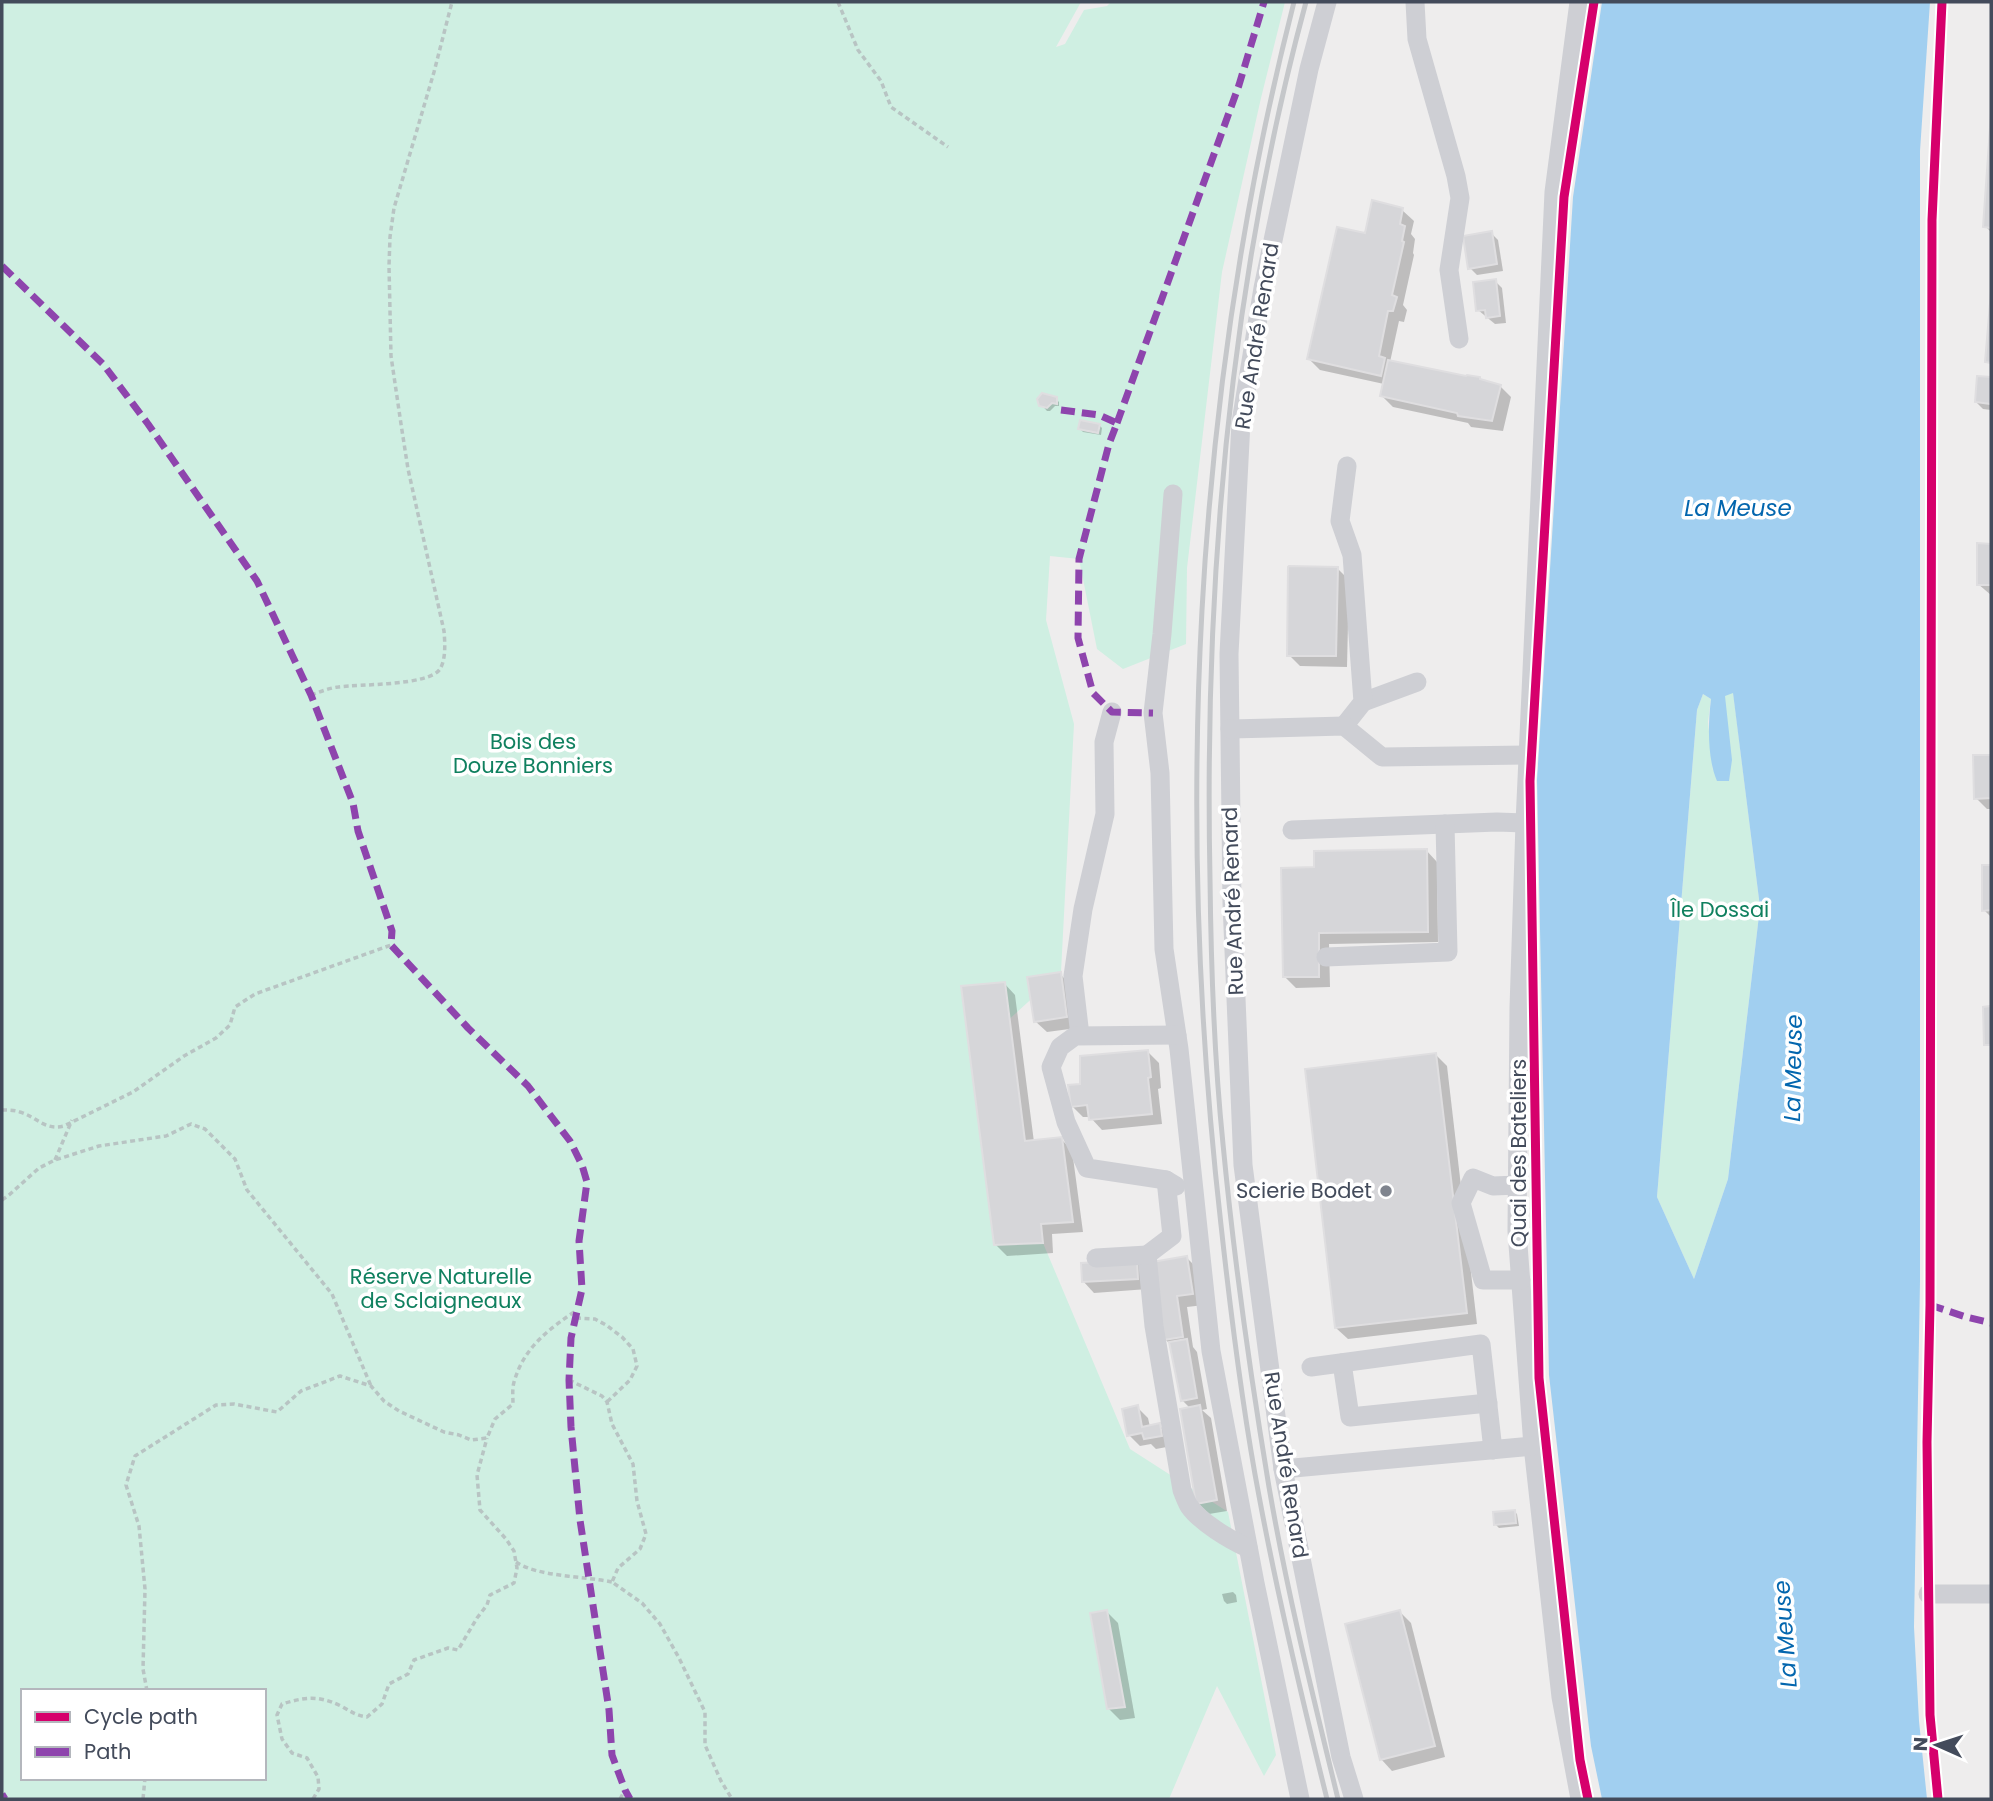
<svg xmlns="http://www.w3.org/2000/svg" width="1993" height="1801" font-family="Poppins,sans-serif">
<rect width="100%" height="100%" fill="#eeeded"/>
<g fill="#cfefe2" fill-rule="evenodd">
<path d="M2 2H1081L1056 47 1065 44 1084 10 1107 6 1111 2H1285L1261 98 1222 272 1187 568 1186 644 1123 669 1097 649 1079 559 1050 556 1046 620 1074 724 1061 972 970 1055 994 1245 1043 1243 1130 1449 1228 1512 1276 1755 1264 1776 1217 1686 1169 1799H2ZM23 1691H264V1778H23Z"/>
<polygon points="1733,692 1760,907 1728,1179 1694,1279 1657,1197 1697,710 1703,694 1711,699 1708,722 1713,771 1725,695"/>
</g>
<path fill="#a1cff0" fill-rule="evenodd" d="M1602 2H1930L1920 151V1281L1914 1627 1919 1721 1927 1799H1602L1591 1746 1549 1375 1537 780 1573 197ZM1733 693 1760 907 1728 1179 1694 1279 1657 1197 1697 710 1703 694 1711 699C1708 723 1707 758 1717 781H1729L1732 760 1725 696Z"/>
<g fill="#0003">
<polygon points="1991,139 1991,232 1985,226"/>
<polygon points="1402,210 1414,221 1411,234 1415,239 1413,253 1414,255 1403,305 1407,310 1404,322 1399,321 1390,362 1500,386 1511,397 1503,431 1471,427 1468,423 1393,407 1382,396 1384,384 1320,370 1309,359 1365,235"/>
<polygon points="1491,233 1498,240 1503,271 1477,275 1470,268"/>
<polygon points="1495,281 1502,288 1506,323 1495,324 1478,310"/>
<polygon points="1978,378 1991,379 1991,410 1983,409 1976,402"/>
<polygon points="1056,399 1059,402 1059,406 1055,406 1050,411 1047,411 1039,402"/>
<polygon points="1099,425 1102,428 1101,435 1083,432 1080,429"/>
<polygon points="1979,545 1991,545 1991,595 1978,584"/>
<polygon points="1338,569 1349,580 1347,667 1300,666 1289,655"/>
<polygon points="1991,756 1991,809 1987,809 1976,798 1975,757"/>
<polygon points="1426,850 1437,862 1438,942 1329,944 1330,987 1296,988 1285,977 1316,869"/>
<polygon points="1984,866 1991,866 1991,917 1984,910"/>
<polygon points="1060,974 1071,985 1077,1028 1047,1032 1035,1021"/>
<polygon points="1004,983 1015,995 1034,1142 1061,1139 1072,1150 1083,1232 1052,1234 1053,1253 1007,1256 996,1245"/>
<polygon points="1148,1052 1159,1063 1161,1088 1158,1089 1162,1124 1102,1130 1090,1117 1083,1117 1072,1106"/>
<polygon points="1436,1055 1447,1066 1477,1324 1348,1339 1336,1328"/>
<polygon points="1187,1258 1198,1269 1204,1305 1187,1307 1193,1347 1197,1352 1207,1409 1202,1410 1211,1418 1227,1511 1209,1514 1198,1503 1191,1409 1182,1400 1171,1345 1165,1339"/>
<polygon points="1136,1262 1147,1273 1148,1289 1094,1293 1083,1281"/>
<polygon points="1137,1407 1148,1418 1150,1427 1159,1425 1170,1436 1172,1446 1156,1449 1151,1444 1140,1446 1129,1435"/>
<polygon points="1514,1511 1517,1514 1519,1526 1499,1528 1496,1525"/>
<polygon points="1233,1592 1236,1595 1237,1602 1227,1604 1224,1601 1222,1594"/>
<polygon points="1107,1612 1118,1623 1135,1718 1120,1720 1109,1709"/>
<polygon points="1400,1612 1411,1623 1445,1757 1392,1771 1381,1759"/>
</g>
<g fill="#d6d6d9" stroke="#dfdee0" stroke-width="2">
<polygon points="1991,114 1991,228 1983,227"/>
<polygon points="1372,200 1403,208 1400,224 1405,226 1402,241 1404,242 1392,295 1397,297 1393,311 1388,311 1379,356 1385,358 1381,376 1307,359 1337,227 1365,233"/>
<polygon points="1492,231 1497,264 1468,269 1463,236"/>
<polygon points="1496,279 1500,316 1486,318 1485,310 1476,311 1473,282"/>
<polygon points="1991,292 1991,363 1985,362"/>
<polygon points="1388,360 1466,376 1467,375 1480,377 1480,379 1501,385 1492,421 1458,416 1457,413 1380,396"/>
<polygon points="1977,376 1991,377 1991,404 1975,402"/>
<polygon points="1042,393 1057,397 1057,404 1052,403 1047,408 1039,406 1037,399"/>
<polygon points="1080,420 1100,424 1098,433 1078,429"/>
<polygon points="1977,543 1991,544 1991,585 1977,585"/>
<polygon points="1289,566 1338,567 1336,656 1287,656 1288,567"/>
<polygon points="1973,755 1991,755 1991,798 1974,799"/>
<polygon points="1427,849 1428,932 1319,933 1319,977 1283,977 1281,868 1314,867 1314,851"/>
<polygon points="1982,865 1991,865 1991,910 1982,911"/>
<polygon points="1061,972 1067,1017 1034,1022 1027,977"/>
<polygon points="1005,982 1025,1141 1062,1137 1073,1222 1041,1224 1043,1243 994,1245 961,986"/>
<polygon points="1991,1006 1991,1045 1984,1045 1983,1007"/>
<polygon points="1148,1050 1151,1077 1148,1078 1152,1114 1089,1120 1087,1105 1071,1107 1068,1085 1080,1084 1080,1056"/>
<polygon points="1436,1053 1467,1313 1335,1328 1305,1069"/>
<polygon points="1187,1256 1193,1294 1177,1296 1183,1337 1163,1340 1152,1262"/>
<polygon points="1137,1260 1138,1279 1082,1282 1081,1263"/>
<polygon points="1187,1339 1197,1398 1181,1401 1169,1342"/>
<polygon points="1138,1405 1142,1427 1160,1423 1162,1436 1144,1439 1142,1433 1127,1436 1122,1409"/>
<polygon points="1200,1405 1217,1500 1196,1504 1180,1409"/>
<polygon points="1515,1510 1516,1523 1494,1525 1493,1512"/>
<polygon points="1107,1610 1125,1707 1107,1709 1090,1613"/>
<polygon points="1400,1610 1435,1746 1380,1760 1345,1624"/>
</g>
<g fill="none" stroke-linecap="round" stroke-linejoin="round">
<g stroke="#b8c4c3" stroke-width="3.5" stroke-dasharray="5 3.5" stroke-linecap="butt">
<polyline points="838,2 858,50 881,81 891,107 948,147"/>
<path d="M311 695C320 692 329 688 338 687 359 684 429 686 440 669 446 659 445 643 444 631L408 469 401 424 391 356 389 266 390 237 394 208 434 72 452 2"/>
<path d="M2 1110C8 1110 14 1110 20 1112 37 1117 45 1131 64 1126L133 1092 184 1056 216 1038 230 1025 235 1007 255 994 391 945"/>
<polyline points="55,1160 72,1120"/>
<polyline points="2,1200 9,1195 39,1168 55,1160 99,1146 166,1136 191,1124 205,1129 235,1159 247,1190 332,1294 371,1386"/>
<polyline points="576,1318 595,1319 606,1325 622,1337 633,1349 637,1366 630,1380 607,1402"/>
<polyline points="569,1380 602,1396 607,1402 612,1424 633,1464 637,1501 646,1534 640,1549 618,1568 612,1582 642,1603 660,1624 679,1658 705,1712 705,1745 721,1781 732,1799"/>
<path d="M516 1562C538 1577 584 1576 612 1582"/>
<path d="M147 1691 143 1669 145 1589 139 1526 126 1485 135 1456 216 1405 234 1404 277 1412 301 1391 340 1376 371 1386 384 1401 399 1411 444 1432 459 1435 471 1440 487 1438 495 1419 513 1404C513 1397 512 1389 514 1382 524 1347 549 1329 577 1310"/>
<polyline points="143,1799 145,1778"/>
<path d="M313 1799 319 1789 318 1777 307 1758 292 1753 282 1739 277 1715 282 1704C305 1697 318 1695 341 1706 350 1711 357 1716 367 1717L382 1704 389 1684 408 1674 414 1660 448 1648 458 1650 477 1618 487 1605 490 1595 514 1583 517 1568 514 1551 506 1539 480 1510 477 1475 487 1438"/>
<polyline points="620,1799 625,1790"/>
</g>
<g stroke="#cecfd4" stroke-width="19">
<polyline points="1327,2 1309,69 1263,288 1241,422 1229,654 1232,903 1243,1165 1283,1469 1341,1757 1354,1799"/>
<polyline points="1415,2 1417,39 1456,176 1460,198 1449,270 1459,339"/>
<polyline points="1579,2 1554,192 1525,823 1519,1008 1517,1231 1533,1446 1561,1697 1580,1799"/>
<polyline points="1173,494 1162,634 1153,713 1160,773 1164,949 1179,1049 1211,1351 1255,1583 1300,1799"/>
<polyline points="1363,702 1417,682"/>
<polyline points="1344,726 1363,702 1352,555 1340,521 1347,466"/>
<polyline points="1230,729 1344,726 1382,757 1528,755"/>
<polyline points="1292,830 1497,822 1525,823"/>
<polyline points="1326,957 1448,952 1445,824"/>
<polyline points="1079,1027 1073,976 1083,909 1105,814 1104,742 1112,712"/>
<path d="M1166 1180 1172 1236 1147 1255 1154 1326 1182 1490C1184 1495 1186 1501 1189 1506 1200 1522 1230 1540 1248 1548"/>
<polyline points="1518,1185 1493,1186 1473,1178 1461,1203 1483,1280 1521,1280"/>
<polyline points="1176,1186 1166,1180 1087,1168 1066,1122 1051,1067 1060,1047 1075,1036 1177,1035"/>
<polyline points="1096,1258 1147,1255"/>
<polyline points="1342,1363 1350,1417 1488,1403"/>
<polyline points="1311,1367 1481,1344 1493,1450"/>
<polyline points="1283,1469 1533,1446"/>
<polyline points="1928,1594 1991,1594"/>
</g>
<g stroke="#c5c7ca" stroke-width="5">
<path d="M1294 2C1192 400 1175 818 1221 1225 1231 1316 1242 1407 1259 1496 1278 1598 1302 1699 1327 1799"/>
<path d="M1306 2C1229 286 1204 585 1210 879 1211 967 1214 1056 1223 1144 1234 1259 1250 1373 1269 1487 1287 1592 1313 1696 1338 1799"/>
</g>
<g stroke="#8e44ad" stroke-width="7" stroke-dasharray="14 7" stroke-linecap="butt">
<polyline points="2,266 103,364 148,424 257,581 311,695 353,803 358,831 392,931 391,945 468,1028 528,1086 570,1141 582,1165 587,1182 579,1241 582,1289 571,1338 569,1380 571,1427 580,1520 609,1710 612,1755 625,1790 630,1799"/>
<polyline points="1061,410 1099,415 1117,423 1109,444 1079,559 1078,638 1093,693 1112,712 1153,713"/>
<polyline points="1117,423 1239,85 1264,2"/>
<polyline points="1930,1305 1966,1317 1991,1323"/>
<polyline points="2,1794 5,1799"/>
</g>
<g stroke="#fff" stroke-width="13">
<g id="cycleway">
<polyline points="1588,1799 1580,1760 1539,1378 1530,781 1564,197 1594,2"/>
<polyline points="1938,1799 1930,1715 1927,1442 1930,1305 1932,220 1942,2"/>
</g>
</g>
<use href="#cycleway" stroke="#d6006c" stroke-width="9"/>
</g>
<circle fill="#7f848e" stroke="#fff" stroke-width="2.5" cx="1386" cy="1191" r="7"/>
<g text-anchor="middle" stroke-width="7" stroke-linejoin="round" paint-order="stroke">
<g font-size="21" fill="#434b5b" stroke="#fff">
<text transform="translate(1257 336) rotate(-81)" y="7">Rue André Renard</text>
<text transform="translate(1233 901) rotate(-92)" y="7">Rue André Renard</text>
<text transform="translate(1519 1153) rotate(-90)" y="7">Quai des Bateliers</text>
<text transform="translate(1286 1465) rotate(81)" y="7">Rue André Renard</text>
</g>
<g font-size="21" fill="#10805f" stroke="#fff">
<text x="533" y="749">Bois des<tspan x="533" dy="24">Douze Bonniers</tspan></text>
<text x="1720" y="917">Île Dossai</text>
<text x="441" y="1284">Réserve Naturelle<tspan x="441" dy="24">de Sclaigneaux</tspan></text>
</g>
<g font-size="21" fill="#434b5b" stroke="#fff" text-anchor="end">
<text x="1372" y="1198">Scierie Bodet</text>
</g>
<g font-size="23" font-style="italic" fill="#0366ae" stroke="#fff">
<text x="1738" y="516">La Meuse</text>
<text transform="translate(1793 1068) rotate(-89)" y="8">La Meuse</text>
<text transform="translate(1785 1634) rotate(-94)" y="8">La Meuse</text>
</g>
</g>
<rect width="1993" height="1801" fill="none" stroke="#434b5b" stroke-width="7"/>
<rect x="21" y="1689" width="245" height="91" fill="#ffffff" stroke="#b4b7bd" stroke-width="2"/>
<rect x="35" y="1712" width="35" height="10" fill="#d6006c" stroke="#b4b7bd" stroke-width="2"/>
<text x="84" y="1724" font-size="21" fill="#434b5b">Cycle path</text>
<rect x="35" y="1747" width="35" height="10" fill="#8e44ad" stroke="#b4b7bd" stroke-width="2"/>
<text x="84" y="1759" font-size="21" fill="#434b5b">Path</text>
<g transform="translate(1937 1745) rotate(273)" stroke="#ffffff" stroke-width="5" paint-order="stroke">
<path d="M0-5L12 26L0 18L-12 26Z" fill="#434b5b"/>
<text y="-10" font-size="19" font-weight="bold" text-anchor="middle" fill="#434b5b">N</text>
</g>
</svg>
